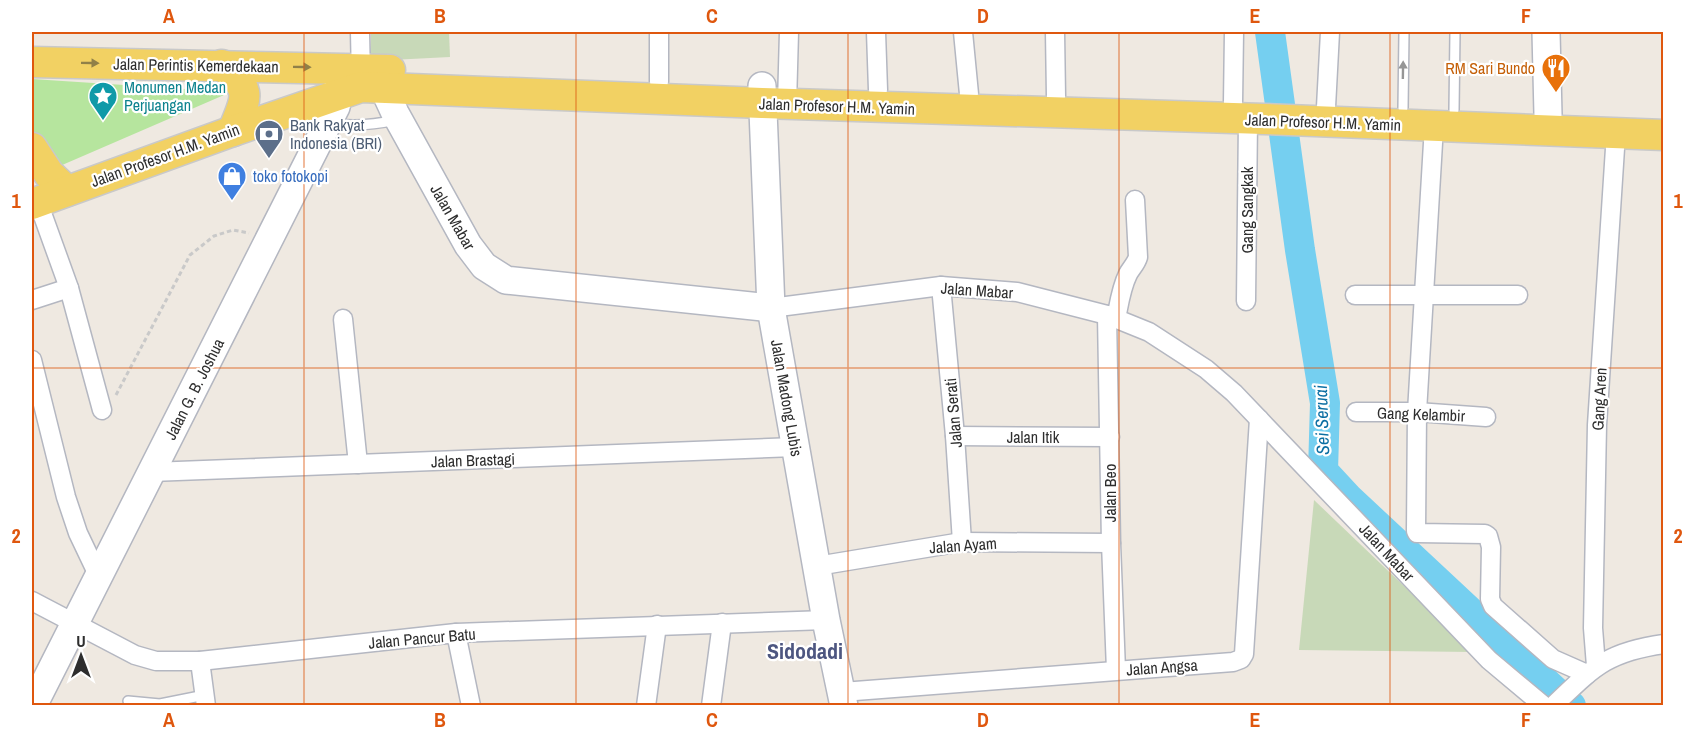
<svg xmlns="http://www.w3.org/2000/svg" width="1695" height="737" font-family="'Archivo Narrow',sans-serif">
<rect width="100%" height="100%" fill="#efe9e1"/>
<polygon fill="#b6e59e" points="32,79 231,92 46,172 32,133"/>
<g fill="#c8d9b8">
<polygon points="371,32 449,32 450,57 371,61"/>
<polygon points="1314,500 1473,652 1299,650"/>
</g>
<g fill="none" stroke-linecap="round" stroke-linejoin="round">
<polyline stroke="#75cff0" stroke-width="30" points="1270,32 1300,250 1325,403 1323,471 1348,498 1571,706"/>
<g stroke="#b4b7c1" stroke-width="12">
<g id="lane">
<polyline points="1403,108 1404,32"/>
<polyline points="1454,110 1455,32"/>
<path d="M330 123C353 127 373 125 396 120"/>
<polyline points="128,701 160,704 205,695"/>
</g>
</g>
<g stroke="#b4b7c1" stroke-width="21">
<g id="street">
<polyline points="360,32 361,79"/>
<polyline points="876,32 878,90"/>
<polyline points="963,32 969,94"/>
<polyline points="1055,32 1056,97"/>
<polyline points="659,82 659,32"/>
<polyline points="1233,103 1234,32"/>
<polyline points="787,104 789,32"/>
<polyline points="1326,107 1330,32"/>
<polyline points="1434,126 1417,412 1416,531 1417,533 1485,534 1488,536 1491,547 1490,599 1493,606 1553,659 1587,674"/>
<polyline points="38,202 69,288 102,410"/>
<polyline points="941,286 955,436 962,542"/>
<polyline points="1355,295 1518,295"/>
<polyline points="32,300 69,288"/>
<polyline points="1246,301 1248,119"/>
<polyline points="771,308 941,286 1017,292 1107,315 1149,332 1206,369 1234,393 1489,660 1544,706"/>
<polyline points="1107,315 1111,543 1116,670"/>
<polyline points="343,319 358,464"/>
<path d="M1116 319C1119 304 1121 288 1128 274 1131 268 1136 264 1138 257L1135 200"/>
<polyline points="32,360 66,497 78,533 98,575"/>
<polyline points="1356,412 1417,412 1486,417"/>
<polyline points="955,436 1110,437"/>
<polyline points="151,472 795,447"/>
<polyline points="817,566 962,542 1111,543"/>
<polyline points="32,601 135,655 156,661 200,661 456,633 826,620"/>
<polyline points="456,633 471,706"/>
<polyline points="200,661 206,706"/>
<polyline points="1596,666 1593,628 1597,425 1616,133"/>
<polyline points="842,692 1233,662 1241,659 1244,654 1259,419"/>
<polyline points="646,706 657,625"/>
<polyline points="711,706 722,623"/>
<path d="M1553 706C1593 668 1606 652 1664 644"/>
</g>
</g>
<g stroke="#b4b7c1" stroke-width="30">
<g id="secondary">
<polyline points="1546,32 1548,115"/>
<polyline points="381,69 383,87 395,113 468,245 484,266 506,280 771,308"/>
<polyline points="762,86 771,308 826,620 844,706"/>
<polyline points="33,706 336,107 339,94 338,78"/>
</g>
</g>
<g stroke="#c9c9c9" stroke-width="33">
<g id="primary">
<polyline points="32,62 390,70"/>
<path d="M222 65C253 91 247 96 233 131"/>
<polyline points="32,148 49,174 67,191"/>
<polyline points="32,204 233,131 361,87 762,103 1264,119 1664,135"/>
</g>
</g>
<polyline stroke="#c9c9c9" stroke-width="3" stroke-dasharray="4.5 3" stroke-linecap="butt" points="116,395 190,255 214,236 233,230 249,233"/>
<use href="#lane" stroke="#fff" stroke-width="9"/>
<use href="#street" stroke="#fff" stroke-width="18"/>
<use href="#secondary" stroke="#fff" stroke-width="27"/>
<use href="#primary" stroke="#f2d163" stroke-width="30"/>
</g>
<defs><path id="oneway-solid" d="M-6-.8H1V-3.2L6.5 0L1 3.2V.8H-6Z" transform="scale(1.5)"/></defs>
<g fill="#908048">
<use href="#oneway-solid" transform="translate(90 63) rotate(1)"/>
<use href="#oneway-solid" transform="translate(302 67) rotate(1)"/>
</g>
<use fill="#969696" href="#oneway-solid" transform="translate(1403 70) rotate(-89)"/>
<path fill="none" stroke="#df570e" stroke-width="1.5" stroke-opacity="0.55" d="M304 32V706M576 32V706M848 32V706M1119 32V706M1390 32V706M32 368H1664"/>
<defs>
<g id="restaurant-pin" transform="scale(1.5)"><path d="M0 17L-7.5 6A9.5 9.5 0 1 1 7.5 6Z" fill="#e8710a" stroke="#fff"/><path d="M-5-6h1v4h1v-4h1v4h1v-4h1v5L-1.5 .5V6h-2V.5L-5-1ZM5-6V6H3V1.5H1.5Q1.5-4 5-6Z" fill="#fff"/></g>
<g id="sight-pin" transform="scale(1.5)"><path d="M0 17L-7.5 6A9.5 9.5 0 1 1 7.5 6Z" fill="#0f9aa8" stroke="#fff"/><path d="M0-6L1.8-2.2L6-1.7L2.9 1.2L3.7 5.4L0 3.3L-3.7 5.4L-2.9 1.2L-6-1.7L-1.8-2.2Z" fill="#fff"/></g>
<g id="bank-pin" transform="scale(1.5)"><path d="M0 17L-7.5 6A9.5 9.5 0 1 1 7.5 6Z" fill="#5c6f8a" stroke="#fff"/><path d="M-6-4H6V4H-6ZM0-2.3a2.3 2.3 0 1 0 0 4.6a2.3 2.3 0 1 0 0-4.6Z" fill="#fff"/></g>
<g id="shop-pin" transform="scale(1.5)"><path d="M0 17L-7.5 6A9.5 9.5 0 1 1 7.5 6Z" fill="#3f7fe0" stroke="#fff"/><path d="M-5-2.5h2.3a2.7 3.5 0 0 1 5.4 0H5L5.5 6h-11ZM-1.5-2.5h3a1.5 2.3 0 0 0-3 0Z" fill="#fff"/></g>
</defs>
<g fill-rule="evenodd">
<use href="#restaurant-pin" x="1556" y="68"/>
<use href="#sight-pin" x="103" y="96"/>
<use href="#bank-pin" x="269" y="134"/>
<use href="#shop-pin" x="232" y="176"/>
</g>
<g text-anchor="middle" stroke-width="4.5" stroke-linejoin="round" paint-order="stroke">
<g font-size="16" fill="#2e2e2e" stroke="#fff">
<text transform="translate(196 65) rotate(1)" y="6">Jalan Perintis Kemerdekaan</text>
<text transform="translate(837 106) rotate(2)" y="6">Jalan Profesor H.M. Yamin</text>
<text transform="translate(1323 122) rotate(2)" y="6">Jalan Profesor H.M. Yamin</text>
<text transform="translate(165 155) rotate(-20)" y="6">Jalan Profesor H.M. Yamin</text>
<text transform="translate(1247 210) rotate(-90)" y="6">Gang Sangkak</text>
<text transform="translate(453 217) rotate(60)" y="6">Jalan Mabar</text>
<text transform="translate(977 290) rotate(4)" y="6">Jalan Mabar</text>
<text transform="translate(194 389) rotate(-63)" y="6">Jalan G. B. Joshua</text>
<text transform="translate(787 398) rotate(80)" y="6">Jalan Madong Lubis</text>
<text transform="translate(1599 399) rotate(-87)" y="6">Gang Aren</text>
<text transform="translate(953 413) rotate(-95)" y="6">Jalan Serati</text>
<text transform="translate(1421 414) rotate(2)" y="6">Gang Kelambir</text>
<text x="1033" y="443">Jalan Itik</text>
<text transform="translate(473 460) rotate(-2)" y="6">Jalan Brastagi</text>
<text transform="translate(1110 493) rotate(-90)" y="6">Jalan Beo</text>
<text transform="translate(963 545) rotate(-4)" y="6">Jalan Ayam</text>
<text transform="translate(1387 552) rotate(47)" y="6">Jalan Mabar</text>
<text transform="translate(422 638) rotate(-5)" y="6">Jalan Pancur Batu</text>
<text transform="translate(1162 667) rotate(-4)" y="6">Jalan Angsa</text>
</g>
<g font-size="16" fill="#c56008" stroke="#fff" text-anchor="end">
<text x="1535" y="74">RM Sari Bundo</text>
</g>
<g font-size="16" fill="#0d838f" stroke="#fff" text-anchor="start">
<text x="124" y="93">Monumen Medan<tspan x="124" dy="18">Perjuangan</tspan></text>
</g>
<g font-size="16" fill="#4e5e75" stroke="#fff" text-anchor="start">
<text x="290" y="131">Bank Rakyat<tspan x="290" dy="18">Indonesia (BRI)</tspan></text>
</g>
<g font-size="16" fill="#366cbe" stroke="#fff" text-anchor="start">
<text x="253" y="182">toko fotokopi</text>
</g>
<g font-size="18" font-style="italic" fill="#0d6fa3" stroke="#fff">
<text transform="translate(1322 420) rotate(-92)" y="6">Sei Seruai</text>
</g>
<g font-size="22" font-weight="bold" fill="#4d5680" stroke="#fff">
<text x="805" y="659">Sidodadi</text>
</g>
</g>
<rect width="1695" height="737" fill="none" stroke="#ffffff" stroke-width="66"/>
<g transform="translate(81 656)" stroke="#ffffff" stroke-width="4.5" paint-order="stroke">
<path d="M0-4.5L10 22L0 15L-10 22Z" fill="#2e2e2e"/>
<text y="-9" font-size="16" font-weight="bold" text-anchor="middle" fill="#2e2e2e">U</text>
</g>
<rect x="33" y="33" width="1629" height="671" fill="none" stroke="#df570e" stroke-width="2"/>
<g font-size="20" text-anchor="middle" font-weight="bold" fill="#df570e">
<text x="169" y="23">A</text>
<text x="440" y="23">B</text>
<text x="712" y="23">C</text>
<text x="983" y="23">D</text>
<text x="1255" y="23">E</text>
<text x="1526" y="23">F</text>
<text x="16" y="208">1</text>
<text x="1678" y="208">1</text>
<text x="16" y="543">2</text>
<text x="1678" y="543">2</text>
<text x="169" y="727">A</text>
<text x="440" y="727">B</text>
<text x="712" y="727">C</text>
<text x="983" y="727">D</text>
<text x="1255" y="727">E</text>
<text x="1526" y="727">F</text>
</g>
</svg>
